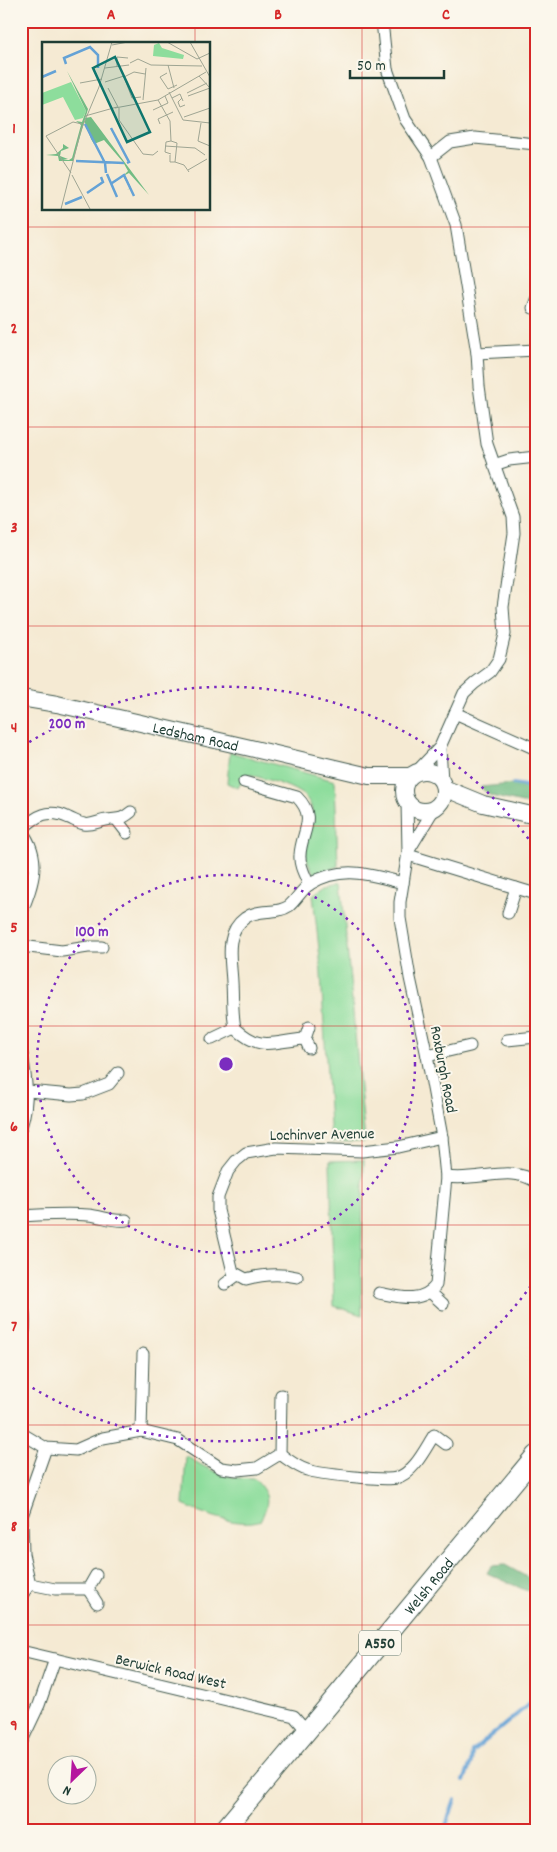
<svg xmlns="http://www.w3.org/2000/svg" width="557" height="1852" font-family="Dekko,sans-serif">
<rect width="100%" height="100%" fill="#fbf7ec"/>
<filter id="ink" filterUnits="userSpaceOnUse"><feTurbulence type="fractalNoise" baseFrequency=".02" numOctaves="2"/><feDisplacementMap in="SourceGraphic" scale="10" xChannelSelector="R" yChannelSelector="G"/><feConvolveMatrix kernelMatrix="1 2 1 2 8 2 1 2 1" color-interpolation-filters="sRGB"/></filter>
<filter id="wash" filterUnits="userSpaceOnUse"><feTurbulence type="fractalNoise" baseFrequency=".0096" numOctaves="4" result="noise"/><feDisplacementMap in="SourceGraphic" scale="20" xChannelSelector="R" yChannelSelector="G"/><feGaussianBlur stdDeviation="1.12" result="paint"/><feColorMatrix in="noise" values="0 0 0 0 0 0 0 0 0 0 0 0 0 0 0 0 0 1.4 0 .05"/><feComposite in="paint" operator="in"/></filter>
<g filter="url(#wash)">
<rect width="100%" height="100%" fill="#f5ead3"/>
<g fill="#8ddd9c" stroke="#568d68">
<path d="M230 752 335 781 338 866 316 875C309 868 305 857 306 846 309 828 321 806 300 793 286 784 267 780 252 775L246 774 238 788 227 783Z"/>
<polygon points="341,882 365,1142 331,1142 320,958 313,895 327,885"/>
<polygon points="364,1160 361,1271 362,1315 334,1306 330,1161"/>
<path d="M186 1456C210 1471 227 1479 255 1479 269 1496 270 1499 261 1520 239 1528 204 1514 183 1505Z"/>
</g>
<g fill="#72bc84" stroke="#487c5c">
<polygon points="513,784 536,788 536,806 491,796 480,787"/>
<polygon points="505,1565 536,1582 536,1592 525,1590 487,1573 491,1566"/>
</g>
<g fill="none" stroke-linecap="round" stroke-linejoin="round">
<g stroke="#64a2d6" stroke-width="4">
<polyline points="513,784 536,788"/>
<polyline points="464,1781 471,1763 472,1752 528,1705 536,1696"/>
<polyline points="444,1831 455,1800"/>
</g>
</g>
</g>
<g filter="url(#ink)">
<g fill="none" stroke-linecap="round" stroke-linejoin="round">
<g stroke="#3f574c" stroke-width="13">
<g id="minor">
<polyline points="382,21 387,69 405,119 431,157 456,225 477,353 479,386 487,444 513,517 514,533 503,607 505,634 499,659 490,672 475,683 464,693 440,747 416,772"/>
<polyline points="431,157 450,142 475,138 536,144"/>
<polyline points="533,308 536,300"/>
<polyline points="477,353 536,350"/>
<polyline points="494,465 509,460 536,457"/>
<polyline points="455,713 536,749"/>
<polyline points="440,747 442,781"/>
<path d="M244 782 297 797C318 818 301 832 300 855 299 866 305 875 309 885"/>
<polyline points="117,820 127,833"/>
<path d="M21 830C37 815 49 808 69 818 74 820 78 823 84 824 92 826 98 821 106 820 118 818 120 821 131 812"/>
<path d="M21 830C43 859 33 883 21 914"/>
<polyline points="408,852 434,809"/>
<polyline points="408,855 516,888 508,913"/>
<polyline points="516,888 536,894"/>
<polyline points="21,946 62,951 88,947 102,947"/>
<path d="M235 1028C262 1053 273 1041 305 1039"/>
<path d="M212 1039 235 1028C232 1012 233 998 232 982 231 960 224 933 245 918 258 908 276 915 289 906 297 899 302 889 310 884 341 865 370 874 403 883"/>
<polyline points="507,1040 536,1037"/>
<polyline points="309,1048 305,1039 309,1027"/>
<path d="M21 1049C26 1077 30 1099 21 1127"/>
<polyline points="427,1056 470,1046"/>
<polyline points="28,1091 71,1095 83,1094 109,1084 118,1073"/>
<path d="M446 1177C454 1178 462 1178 470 1177 492 1176 516 1168 536 1182"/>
<path d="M21 1216C43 1215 66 1213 88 1215 102 1216 113 1222 126 1220"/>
<path d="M297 1277C279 1273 264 1274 246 1279L233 1272 218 1210V1197L228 1171 236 1161 246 1153 276 1148 362 1151 398 1147 442 1137"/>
<polyline points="225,1284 237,1275"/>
<polyline points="430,1292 443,1304"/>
<path d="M379 1293C399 1297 422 1304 436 1285L446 1177 442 1137 427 1056 410 978 400 918V902L408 852 407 802"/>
<path d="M21 1298C25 1313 26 1329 21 1344"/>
<polyline points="141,1431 143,1354"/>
<path d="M21 1433 46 1448 76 1450 103 1438 141 1431 178 1440 221 1468 237 1470 257 1468 280 1454C289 1460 297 1467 307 1470 318 1474 386 1481 396 1478 414 1473 425 1449 434 1435L446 1444"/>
<polyline points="46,1448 22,1516 23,1554 30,1584 55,1589 88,1589 96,1575"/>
<polyline points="280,1454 281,1395"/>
<polyline points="88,1589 97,1603"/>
<polyline points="21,1596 30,1584"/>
<polyline points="21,1651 294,1716 307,1731"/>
<polyline points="21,1743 39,1705 55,1659"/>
</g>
</g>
<g stroke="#3f574c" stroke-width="18">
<g id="secondary">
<path id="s1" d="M21 698 57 704 246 747 369 776H410"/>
<circle cx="424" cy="791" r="20"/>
<polyline points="444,788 483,804 536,816"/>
</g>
</g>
<g stroke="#3f574c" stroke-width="21">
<g id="trunk">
<path id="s2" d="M223 1831 339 1693 536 1455"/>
</g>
</g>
<use href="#minor" stroke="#fff" stroke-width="11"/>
<use href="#secondary" stroke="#fff" stroke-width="16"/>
<use href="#trunk" stroke="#fff" stroke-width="19"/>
</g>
</g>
<path fill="none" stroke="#d62828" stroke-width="1" stroke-opacity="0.55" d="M195 21V44M362 21V1831M195 209V1831M21 227H536M21 427H536M21 626H536M21 826H536M21 1026H536M21 1225H536M21 1425H536M21 1625H536"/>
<g fill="none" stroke="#7b2cbf" stroke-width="2.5" stroke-dasharray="2.5 5">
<circle cx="226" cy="1064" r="189"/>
<path d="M535 1280A377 377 0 0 1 23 1382M23 746A377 377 0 0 1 535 848"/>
</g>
<g text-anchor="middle" stroke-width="4" stroke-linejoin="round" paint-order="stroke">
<rect fill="#fbf7ec" stroke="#61756b" stroke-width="1" x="359" y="1630.5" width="42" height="25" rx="4"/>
<g font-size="15" font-weight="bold" fill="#1f3d34">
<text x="380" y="1648">A550</text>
</g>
<g font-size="16" fill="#1f3d34" stroke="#fbf7ec">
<text dy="6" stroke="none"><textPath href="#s1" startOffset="179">Ledsham Road</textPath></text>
<text transform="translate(445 1069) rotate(79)" y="6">Roxburgh Road</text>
<text transform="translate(322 1133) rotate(-1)" y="6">Lochinver Avenue</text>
<text dy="6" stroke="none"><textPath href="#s2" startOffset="320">Welsh Road</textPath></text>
<text transform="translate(171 1670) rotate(13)" y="6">Berwick Road West</text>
</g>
</g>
<g transform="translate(42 42)">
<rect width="168" height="168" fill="#f5ead3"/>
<path d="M117 1 120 6 142 13 141 17 111 14 112 3ZM29 40 44 69 41 76 33 78 21 55 0 63V51Z" fill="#8ddd9c"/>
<path d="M25 29 46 67 31 119H17L16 114 4 113 14 112 21 106V102L27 106 19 109 18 114 26 117 21 118H27L30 116 39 83 34 79 40 80 44 69ZM49 75 107 153 87 131 83 133 89 146 85 148 88 146 81 134 86 129 81 120 62 98 52 102 49 97 43 81V76Z" fill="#72bc84"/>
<path fill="none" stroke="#64a2d6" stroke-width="2.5" d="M24 22 22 16 48 5 56 13V26M0 35 14 29M43 82 63 121 64 131M69 86 87 120 85 121M34 119 82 121M65 132 75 155M70 141 82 133 92 154M45 151 61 140 59 135M23 162 40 155"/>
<path fill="none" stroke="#9fa593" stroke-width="1" d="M125 0 155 17 168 11M148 0 168 35M70 3 86 0M88 21 96 17 109 23 160 24M126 23 132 46M75 24V15L86 16M63 26 87 23M125 31 118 35 126 47 135 43M157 34 168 46M63 40 82 34M38 41 60 37M66 46 76 65M127 50 141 78 168 81M145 51 165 41M146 54 168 46M99 55 90 56 82 35 92 30 103 32M130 56 138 52 141 59M140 56 136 60 138 65 143 63M101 58 104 26M116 58 128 79 129 99M73 66 116 58 164 30M77 66V78L101 112 111 113 116 109M111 68 126 61 123 54M43 74 75 65M142 75 168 66M159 81 156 99 168 104M118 82 116 77 131 70M4 94 29 131M4 94 31 80 40 82M123 104 153 106 163 113M129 112 123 110 124 100 129 99M128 113V120H133L135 101 129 99M133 120 142 123 147 130M146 128 165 117M30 133 48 167M19 167 39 88 57 45 70 0"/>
<path fill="#0f766e" fill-opacity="0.15" stroke="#0f766e" stroke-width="2.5" d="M73 15 108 90 85 100 51 26Z"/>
<rect width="168" height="168" fill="none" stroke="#1f3d34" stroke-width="2.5"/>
</g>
<circle cx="226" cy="1064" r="8" fill="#7b2cbf" stroke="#fbf7ec" stroke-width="2.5"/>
<g font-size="15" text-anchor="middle" font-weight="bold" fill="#7b2cbf" stroke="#fbf7ec" stroke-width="4" stroke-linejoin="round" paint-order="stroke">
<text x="67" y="728">200 m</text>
<text x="92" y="936">100 m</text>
</g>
<rect width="557" height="1852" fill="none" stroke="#fbf7ec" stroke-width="55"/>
<g transform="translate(72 1780) rotate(205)"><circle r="24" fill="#fbf7ec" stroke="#a3ada2"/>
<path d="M0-4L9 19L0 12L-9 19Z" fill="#b5179e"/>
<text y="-8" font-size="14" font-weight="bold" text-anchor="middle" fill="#1f3d34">N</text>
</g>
<path d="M350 70v8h94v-8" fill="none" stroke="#1f3d34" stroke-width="2.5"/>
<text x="357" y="70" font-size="15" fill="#1f3d34" stroke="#fbf7ec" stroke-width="4" paint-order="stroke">50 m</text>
<rect x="28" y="28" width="502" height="1796" fill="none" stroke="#d62828" stroke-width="2"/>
<g font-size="16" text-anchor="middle" font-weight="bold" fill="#d62828">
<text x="111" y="19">A</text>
<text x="278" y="19">B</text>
<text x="446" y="19">C</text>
<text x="14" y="133">1</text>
<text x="14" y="333">2</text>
<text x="14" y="532">3</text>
<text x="14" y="732">4</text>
<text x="14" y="932">5</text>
<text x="14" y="1131">6</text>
<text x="14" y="1331">7</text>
<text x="14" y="1531">8</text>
<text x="14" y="1730">9</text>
</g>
</svg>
